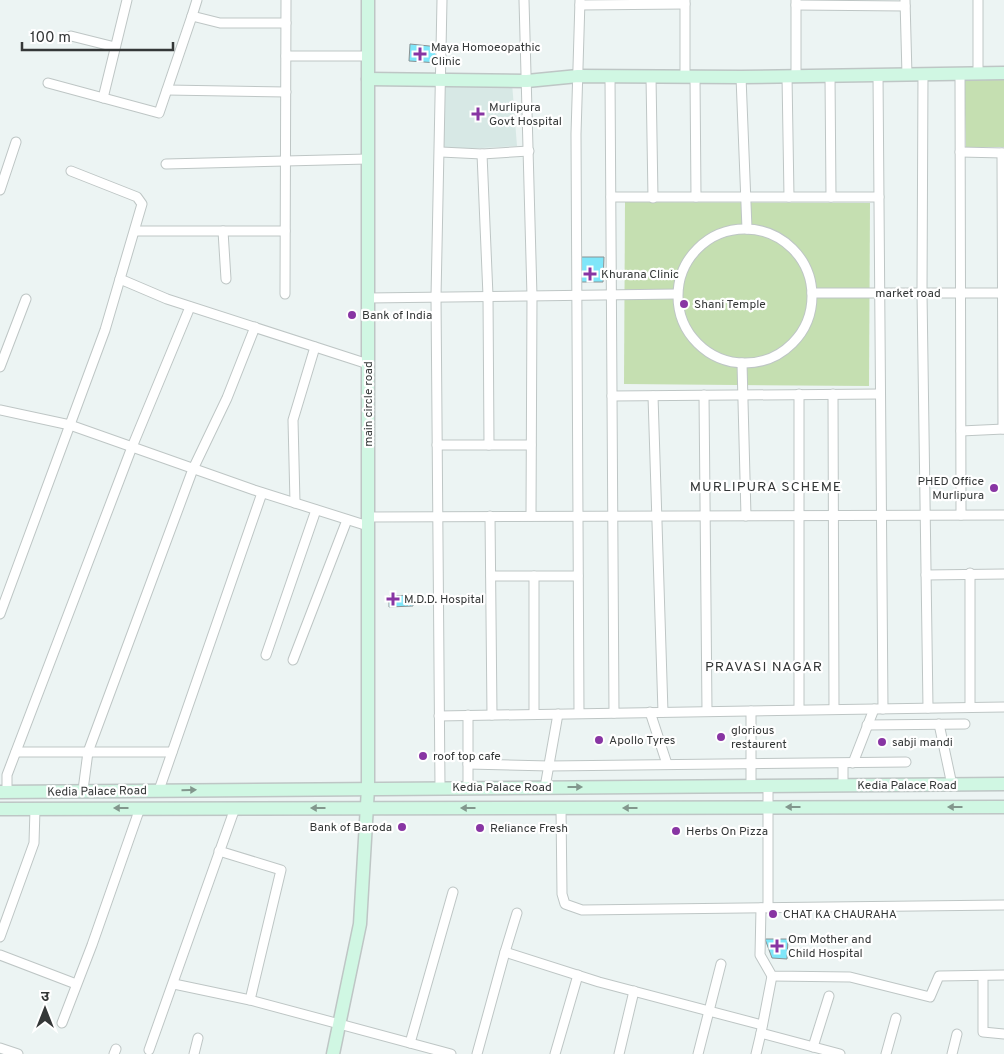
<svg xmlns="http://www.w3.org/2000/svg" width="1004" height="1054" font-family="Overpass,'Noto Sans Devanagari',sans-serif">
<rect width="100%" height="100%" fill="#ecf4f3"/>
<polygon fill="#d7e8e5" points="442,81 512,83 517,146 443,150"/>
<g fill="#c5dfb1">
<polygon points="1004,76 1004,147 966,147 964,77"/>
<polygon points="625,202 870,203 869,386 624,384"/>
</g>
<g fill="#7fe6f9" stroke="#8a9293">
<polygon points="410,44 439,47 438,63 409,61"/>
<polygon points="581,257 604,257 603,282 580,282"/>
<polygon points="413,595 413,606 389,607 389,596"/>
<polygon points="765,939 788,939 787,959 772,958"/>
</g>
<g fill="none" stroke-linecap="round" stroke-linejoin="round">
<g stroke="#bec6c5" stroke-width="11">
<g id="street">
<polyline points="197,0 192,16 220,23 286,23"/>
<polyline points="524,0 532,296 531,516"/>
<polyline points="796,0 796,76"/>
<polyline points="905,0 907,75"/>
<polyline points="978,0 978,74"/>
<polyline points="580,5 685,4"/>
<polyline points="796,5 905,6"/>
<polyline points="71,36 115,47"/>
<polyline points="286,56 368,56"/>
<polyline points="923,74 922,293 928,708"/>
<polyline points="960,74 961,515"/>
<polyline points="878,75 883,709"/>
<polyline points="610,76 614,713"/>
<polyline points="787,76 789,197"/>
<polyline points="830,76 831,197"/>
<polyline points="651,77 653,198"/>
<polyline points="685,77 685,0"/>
<polyline points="695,77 696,197"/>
<polyline points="741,77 747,229"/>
<polyline points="48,83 159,113 192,16"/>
<polyline points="167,90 286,92"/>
<polyline points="103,98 127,0"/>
<polyline points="441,152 482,154 529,151"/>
<polyline points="960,152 1004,153"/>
<polyline points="1002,153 1003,429"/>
<polyline points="482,154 488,296 489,445"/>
<polyline points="166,164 368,159"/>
<polyline points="0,190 16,142"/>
<polyline points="611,197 879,197"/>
<circle cx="745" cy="296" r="67"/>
<polyline points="135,231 285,231"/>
<polyline points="223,231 226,279"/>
<polyline points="120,279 167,299 368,364"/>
<polyline points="812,293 1004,293"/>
<polyline points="285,294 286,0"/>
<polyline points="368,298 677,294"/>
<polyline points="742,363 746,516"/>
<polyline points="0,367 26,299"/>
<polyline points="833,394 834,709"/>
<polyline points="704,395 707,711"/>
<polyline points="612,396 880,394"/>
<polyline points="653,396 663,712"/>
<polyline points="0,410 70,425 254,490 368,526"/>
<polyline points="961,431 1004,429"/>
<polyline points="437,445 531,445"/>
<polyline points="295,503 293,420 315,347"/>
<polyline points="490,516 492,715"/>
<polyline points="368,517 1004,515"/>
<polyline points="926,575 1004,574"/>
<polyline points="491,576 578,576"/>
<polyline points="534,576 534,714"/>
<polyline points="0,614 105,330 142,204 137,197 71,171"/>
<polyline points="266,655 316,510"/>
<polyline points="293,660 347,520"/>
<polyline points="970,707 970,573"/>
<polyline points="799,709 799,394"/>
<polyline points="650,712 667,764"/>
<polyline points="579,713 576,134 580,0"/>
<polyline points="439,716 1004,707"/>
<polyline points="939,724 952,785"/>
<polyline points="867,725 965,724"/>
<polyline points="16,752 172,752"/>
<polyline points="853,763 874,709"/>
<polyline points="468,764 549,766 906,762"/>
<polyline points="843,764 843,785"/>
<polyline points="751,786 751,711"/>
<polyline points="768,786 768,908"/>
<polyline points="440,787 436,297 442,0"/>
<polyline points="468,787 468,715"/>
<polyline points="545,787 558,714"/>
<polyline points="83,790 88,752 193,469 227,398 255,327"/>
<polyline points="159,790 262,493"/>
<polyline points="7,792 7,775 132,447 190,307"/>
<polyline points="561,808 562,894 565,904 582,910 1004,905"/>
<polyline points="219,851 281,870 250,1000"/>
<polyline points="761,908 760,955 772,976 850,977 930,997 939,976 1004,975"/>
<polyline points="0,937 34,843 35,809"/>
<polyline points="505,952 517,913"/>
<polyline points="0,955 76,984"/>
<polyline points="772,976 761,1033 840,1054"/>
<polyline points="983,976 983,1032 1004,1034"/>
<polyline points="174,984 250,1000 451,1054"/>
<polyline points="62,1023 92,945 140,808"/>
<polyline points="410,1043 453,892"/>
<polyline points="813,1047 829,996"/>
<polyline points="0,1048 18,1054"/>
<polyline points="149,1050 235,808"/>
<polyline points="114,1054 116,1049"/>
<polyline points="194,1054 198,1038"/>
<polyline points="477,1054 505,952 599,982 762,1025"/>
<polyline points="555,1054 578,975"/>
<polyline points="619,1054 634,991"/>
<polyline points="698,1054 721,964"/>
<polyline points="756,1054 761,1033"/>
<polyline points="886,1054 896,1018"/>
<polyline points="952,1054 957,1034"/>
</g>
</g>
<g stroke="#bec6c5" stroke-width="15">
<g id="secondary">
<polyline points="368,79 527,81 578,76 741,77 1004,73"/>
<polyline points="0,792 1004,784"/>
<polyline points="0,809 1004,807"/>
<polyline points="333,1054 360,924 368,788 368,0"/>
</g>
</g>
<use href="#street" stroke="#fff" stroke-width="9"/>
<use href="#secondary" stroke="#d0f7e3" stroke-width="12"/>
</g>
<defs><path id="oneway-solid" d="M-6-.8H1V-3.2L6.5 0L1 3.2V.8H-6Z" transform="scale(1.25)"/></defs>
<g fill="#82978d">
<use href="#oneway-solid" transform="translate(575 787)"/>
<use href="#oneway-solid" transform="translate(189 790) rotate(-1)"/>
<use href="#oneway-solid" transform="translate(793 807) rotate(180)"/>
<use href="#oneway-solid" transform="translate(955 807) rotate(180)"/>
<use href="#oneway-solid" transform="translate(121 808) rotate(180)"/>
<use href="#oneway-solid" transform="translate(318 808) rotate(180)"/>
<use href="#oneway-solid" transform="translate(468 808) rotate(180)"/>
<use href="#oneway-solid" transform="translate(630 808) rotate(180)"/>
</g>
<g fill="#8835a3" stroke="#fff" stroke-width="2">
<path d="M417.5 46.5h5v5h5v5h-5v5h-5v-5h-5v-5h5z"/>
<path d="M475.5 106.5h5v5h5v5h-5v5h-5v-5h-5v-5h5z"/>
<path d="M587.5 266.5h5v5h5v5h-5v5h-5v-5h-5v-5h5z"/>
<circle cx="684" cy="304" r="5"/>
<circle cx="352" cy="315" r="5"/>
<circle cx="994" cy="488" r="5"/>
<path d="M390.5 591.5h5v5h5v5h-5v5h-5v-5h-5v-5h5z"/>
<circle cx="721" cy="737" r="5"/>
<circle cx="599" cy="740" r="5"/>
<circle cx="882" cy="742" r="5"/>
<circle cx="423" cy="756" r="5"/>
<circle cx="402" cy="827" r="5"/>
<circle cx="480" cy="828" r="5"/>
<circle cx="676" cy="831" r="5"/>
<circle cx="773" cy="914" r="5"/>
<path d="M774.5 938.5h5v5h5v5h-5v5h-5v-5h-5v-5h5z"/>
</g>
<g text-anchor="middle" stroke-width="4.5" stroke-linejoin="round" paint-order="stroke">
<g font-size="12" fill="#343737" stroke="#fff" text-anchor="start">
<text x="431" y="51">Maya Homoeopathic<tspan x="431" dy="14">Clinic</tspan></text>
<text x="489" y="111">Murlipura<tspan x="489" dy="14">Govt Hospital</tspan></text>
<text x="601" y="278">Khurana Clinic</text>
<text x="694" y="308">Shani Temple</text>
<text x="362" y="319">Bank of India</text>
<text x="984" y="485" text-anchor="end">PHED Office<tspan x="984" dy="14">Murlipura</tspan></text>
<text x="404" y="603">M.D.D. Hospital</text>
<text x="731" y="734">glorious<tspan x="731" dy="14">restaurent</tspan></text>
<text x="609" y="744">Apollo Tyres</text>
<text x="892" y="746">sabji mandi</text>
<text x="433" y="760">roof top cafe</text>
<text x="392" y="831" text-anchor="end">Bank of Baroda</text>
<text x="490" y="832">Reliance Fresh</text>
<text x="686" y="835">Herbs On Pizza</text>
<text x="783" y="918">CHAT KA CHAURAHA</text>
<text x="788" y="943">Om Mother and<tspan x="788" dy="14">Child Hospital</tspan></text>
</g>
<g font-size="12" fill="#343737" stroke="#fff">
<text x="908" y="297">market road</text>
<text transform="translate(368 404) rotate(-90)" y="4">main circle road</text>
<text x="907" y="789">Kedia Palace Road</text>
<text x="502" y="791">Kedia Palace Road</text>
<text transform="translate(97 791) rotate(-1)" y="4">Kedia Palace Road</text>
</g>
<g font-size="14" letter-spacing="1" fill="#343737" stroke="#fff">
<text x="766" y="491">MURLIPURA SCHEME</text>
<text x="764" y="671">PRAVASI NAGAR</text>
</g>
</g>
<g transform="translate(45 1009)" stroke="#ffffff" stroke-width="4" paint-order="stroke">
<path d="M0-4L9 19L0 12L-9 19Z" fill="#343737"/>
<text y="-8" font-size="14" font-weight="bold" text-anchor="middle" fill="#343737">उ</text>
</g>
<path d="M22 42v8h151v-8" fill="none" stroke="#343737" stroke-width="2.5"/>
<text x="30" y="42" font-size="15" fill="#343737" stroke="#ffffff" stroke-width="4" paint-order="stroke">100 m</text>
</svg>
